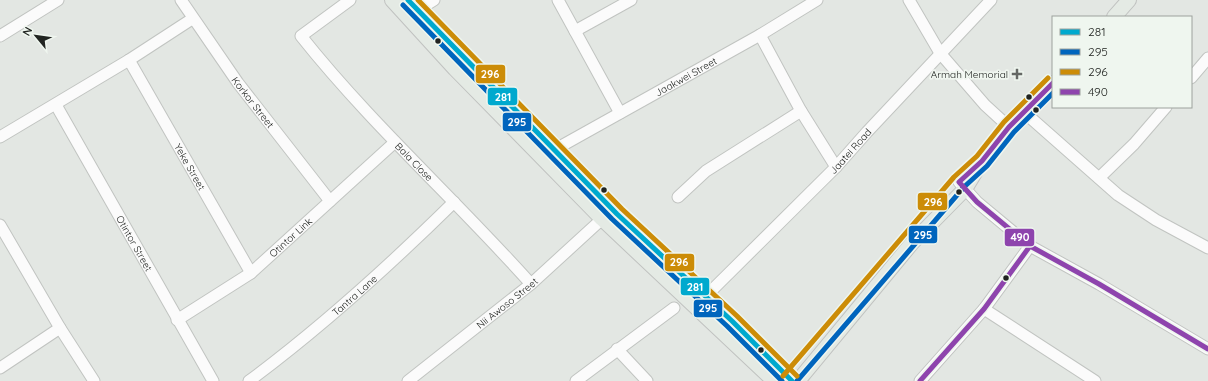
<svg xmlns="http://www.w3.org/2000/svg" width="1208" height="381" font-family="Quicksand,sans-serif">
<rect width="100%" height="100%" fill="#e3e7e3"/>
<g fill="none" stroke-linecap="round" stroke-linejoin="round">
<g stroke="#c1c4c1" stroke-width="13">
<g id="minor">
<path id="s1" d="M181 0 238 83 330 201"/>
<path id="s2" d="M350 0 301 36C371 124 456 200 531 284"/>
<polyline points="558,0 620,113"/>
<polyline points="909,0 940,53 985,105 1009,127"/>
<polyline points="418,10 434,0"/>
<polyline points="575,31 631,0"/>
<polyline points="760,35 801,111 836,167"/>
<polyline points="0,36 58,0"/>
<path id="s3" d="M129 60 251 273"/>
<polyline points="1191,78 1208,58"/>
<path id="s4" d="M56 105 213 381"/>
<polyline points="1025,113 1118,195 1156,220 1208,248"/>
<polyline points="0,137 129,60 192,19"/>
<path id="s5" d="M554 150 760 35 817 0"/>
<polyline points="1099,178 1134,144 1166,107"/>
<polyline points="959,182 977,202 1030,246 1099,284 1208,349"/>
<polyline points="678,197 706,171 801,111"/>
<polyline points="0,225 60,328 94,381"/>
<path id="s6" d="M705 297 836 167 867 132 991 0"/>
<polyline points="984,309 1095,381"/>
<path id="s7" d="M177 320 251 273 395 142"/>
<polyline points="617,349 647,381"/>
<polyline points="0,368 60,328"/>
<path id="s8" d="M249 381C322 327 389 266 454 202"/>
<path id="s9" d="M408 381 531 284 602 219"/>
<polyline points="576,381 674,308"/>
<polyline points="920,381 984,309 1030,246"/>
</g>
</g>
<g stroke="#c0c2c0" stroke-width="16">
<g id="major">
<polyline points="392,0 455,69 602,219 774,381"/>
<polyline points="408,0 617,214 732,321 792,381"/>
<polyline points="1114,17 1129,0"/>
<polyline points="798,381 912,243 965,189 982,161 1009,127 1053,83"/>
</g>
</g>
<use href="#minor" stroke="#fbfbfb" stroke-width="11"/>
<use href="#major" stroke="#e4eae4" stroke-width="14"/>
<g stroke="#eff6ef" stroke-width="8">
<polyline id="bus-1" points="408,0 617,214 732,321 792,381"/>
</g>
<g stroke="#eff6ef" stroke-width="8">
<g id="bus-2">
<polyline points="403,5 612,219 727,326 782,381"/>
<polyline points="797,381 964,187 987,166 1014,132 1053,93"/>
</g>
</g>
<g stroke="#eff6ef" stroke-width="8">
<g id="bus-3">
<polyline points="418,0 622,209 737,316 797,376"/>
<polyline points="783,376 954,177 977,156 1004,122 1048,78"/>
</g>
</g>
<g stroke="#eff6ef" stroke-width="8">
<g id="bus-4">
<polyline points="1053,83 1009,127 982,161 959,182 977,202 1030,246 1099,284 1208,349"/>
<polyline points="920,381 984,309 1030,246"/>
</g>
</g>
<use href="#bus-1" stroke="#00a9ce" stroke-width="5"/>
<use href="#bus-2" stroke="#0065bd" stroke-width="5"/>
<use href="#bus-3" stroke="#cc8c07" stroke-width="5"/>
<use href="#bus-4" stroke="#8e44ad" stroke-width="5"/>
</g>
<g fill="#212421" stroke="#eff6ef" stroke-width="1.5">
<circle cx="438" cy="41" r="3.5"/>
<circle cx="1029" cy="97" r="3.5"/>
<circle cx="1036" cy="110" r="3.5"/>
<circle cx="604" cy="190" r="3.5"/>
<circle cx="959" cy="192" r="3.5"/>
<circle cx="1006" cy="278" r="3.5"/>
<circle cx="761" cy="350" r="3.5"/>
</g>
<path fill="#656865" stroke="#eff6ef" stroke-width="1.5" d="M1015 68h4v4h4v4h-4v4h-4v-4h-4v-4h4z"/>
<g text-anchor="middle" stroke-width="3.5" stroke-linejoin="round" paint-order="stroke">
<g font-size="10" fill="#212421" stroke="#eff6ef" text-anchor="end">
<text x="1008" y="78">Armah Memorial</text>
</g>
<g font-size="10" fill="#212421" stroke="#eff6ef">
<text dy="4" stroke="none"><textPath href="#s5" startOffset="151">Jaakwei Street</textPath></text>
<text dy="4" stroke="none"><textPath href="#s1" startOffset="125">Korkor Street</textPath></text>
<text dy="4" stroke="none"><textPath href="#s6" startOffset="206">Jaatei Road</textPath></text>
<text dy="4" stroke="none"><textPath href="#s2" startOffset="230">Bala Close</textPath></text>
<text dy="4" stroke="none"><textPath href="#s3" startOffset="123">Yeke Street</textPath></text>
<text dy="4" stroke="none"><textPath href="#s7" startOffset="141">Otintor Link</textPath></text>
<text dy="4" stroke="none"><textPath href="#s4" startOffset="159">Otintor Street</textPath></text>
<text dy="4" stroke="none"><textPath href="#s8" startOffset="136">Tantra Lane</textPath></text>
<text dy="4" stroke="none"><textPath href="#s9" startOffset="126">Nii Awoso Street</textPath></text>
</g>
</g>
<g stroke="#eff6ef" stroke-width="1.5">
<rect x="475" y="64" width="31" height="20" rx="4" fill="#cc8c07"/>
<rect x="487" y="87" width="31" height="19" rx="4" fill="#00a9ce"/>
<rect x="502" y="112" width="30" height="20" rx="4" fill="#0065bd"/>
<rect x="917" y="192" width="31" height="19" rx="4" fill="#cc8c07"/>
<rect x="908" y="225" width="30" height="19" rx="4" fill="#0065bd"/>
<rect x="1004" y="228" width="31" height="19" rx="4" fill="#8e44ad"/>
<rect x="664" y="253" width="31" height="19" rx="4" fill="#cc8c07"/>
<rect x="680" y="277" width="30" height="19" rx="4" fill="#00a9ce"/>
<rect x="693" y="299" width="30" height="19" rx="4" fill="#0065bd"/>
</g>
<g font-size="11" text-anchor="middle" font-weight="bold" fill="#fff">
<text x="490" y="78">296</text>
<text x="503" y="101">281</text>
<text x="517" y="126">295</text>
<text x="933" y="206">296</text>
<text x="923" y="239">295</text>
<text x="1020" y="241">490</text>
<text x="679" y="266">296</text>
<text x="695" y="291">281</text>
<text x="708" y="312">295</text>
</g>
<rect x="1052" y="16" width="140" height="92" fill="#eff6ef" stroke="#9da29d"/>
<rect x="1060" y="29" width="20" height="6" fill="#00a9ce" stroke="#9da29d"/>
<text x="1088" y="36" font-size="12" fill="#212421">281</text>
<rect x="1060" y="49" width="20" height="6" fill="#0065bd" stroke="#9da29d"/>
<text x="1088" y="56" font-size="12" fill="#212421">295</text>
<rect x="1060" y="69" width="20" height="6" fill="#cc8c07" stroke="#9da29d"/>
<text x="1088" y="76" font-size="12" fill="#212421">296</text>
<rect x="1060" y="89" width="20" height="6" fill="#8e44ad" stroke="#9da29d"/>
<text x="1088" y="96" font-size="12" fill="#212421">490</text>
<g transform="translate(36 36) rotate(299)" stroke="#eff6ef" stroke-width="3" paint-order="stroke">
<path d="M0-3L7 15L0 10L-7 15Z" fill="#212421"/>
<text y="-6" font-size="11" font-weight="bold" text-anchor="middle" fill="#212421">N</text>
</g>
</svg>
